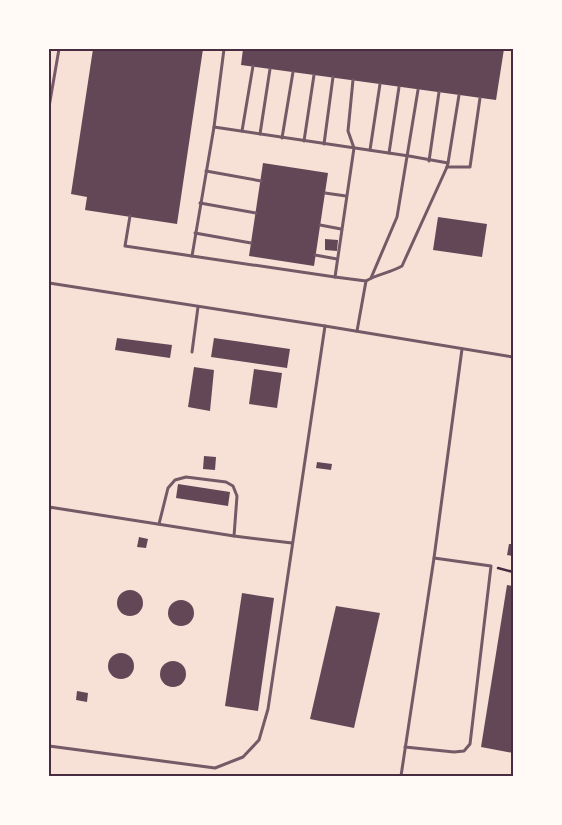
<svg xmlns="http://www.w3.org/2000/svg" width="562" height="825" font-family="Inter,sans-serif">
<rect width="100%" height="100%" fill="#f7e1d7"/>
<g fill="#644757">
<polygon points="93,49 203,49 177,224 85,210 87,197 71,194"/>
<polygon points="243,49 504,49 496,100 241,65"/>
<polygon points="263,163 328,173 314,266 249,256"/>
<polygon points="438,217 487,224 482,257 433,250"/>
<polygon points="325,239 338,240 337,251 325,250"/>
<polygon points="117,338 172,345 170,358 115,350"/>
<polygon points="214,338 290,349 287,368 211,357"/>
<polygon points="194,367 214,370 210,411 188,407"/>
<polygon points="254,369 282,373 277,408 249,404"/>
<polygon points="204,456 216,457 215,470 203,469"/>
<polygon points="317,462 332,464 331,470 316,468"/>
<polygon points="178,484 230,492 228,506 176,498"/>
<polygon points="139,537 148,539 146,548 137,547"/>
<polygon points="509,544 513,544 513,556 507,555"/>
<polygon points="507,585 513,586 513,753 481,747"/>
<circle cx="130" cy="603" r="13"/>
<polygon points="242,593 274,598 258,711 225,706"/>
<circle cx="181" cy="613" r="13"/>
<polygon points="336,606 380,613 354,728 310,719"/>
<circle cx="121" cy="666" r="13"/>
<circle cx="173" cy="674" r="13"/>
<polygon points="77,691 88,693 87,702 76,700"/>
</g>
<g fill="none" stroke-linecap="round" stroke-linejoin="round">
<polyline stroke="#4a2c40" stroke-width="2.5" points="498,568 513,572"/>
<g stroke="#755966" stroke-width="3">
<polyline points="224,49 214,127 409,156 448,163 447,167"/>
<polyline points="353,80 348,131 354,148 335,277 366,281 357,331"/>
<polyline points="49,107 59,49"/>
<polyline points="214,127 192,256 335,277"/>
<polyline points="242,131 253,66"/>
<polyline points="260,134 270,69"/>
<polyline points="282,138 293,72"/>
<polyline points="304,141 314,75"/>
<polyline points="324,144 333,77"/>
<polyline points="370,150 380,84"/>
<polyline points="389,153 399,87"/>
<polyline points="429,161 439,92"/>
<polyline points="448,163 459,95"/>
<polyline points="447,167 470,167 480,98"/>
<polyline points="206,171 261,181"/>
<polyline points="325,193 346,196"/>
<polyline points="200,203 256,213"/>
<polyline points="130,216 125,246 192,256"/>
<polyline points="320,225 341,229"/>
<polyline points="195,233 251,243"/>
<polyline points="315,255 337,259"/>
<polyline points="371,278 397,217 418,90"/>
<path d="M366 281C377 274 390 273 402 266L447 167"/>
<polyline points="49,283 325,326 513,357"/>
<polyline points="192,352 198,307"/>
<polyline points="49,507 234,536 292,543"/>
<polyline points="49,514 50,508"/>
<polyline points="159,524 168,488 175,480 186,477 226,482 233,486 237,496 234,536"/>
<polyline points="49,746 215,768 243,757 259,740 268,709 325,326"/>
<polyline points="405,747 454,752 464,751 470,744 491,566 434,558"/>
<polyline points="401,776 434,558 462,349"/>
</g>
</g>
<rect width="562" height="825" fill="none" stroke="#fffaf5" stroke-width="100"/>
<rect x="50" y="50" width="462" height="725" fill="none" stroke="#4a2c40" stroke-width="2"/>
</svg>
